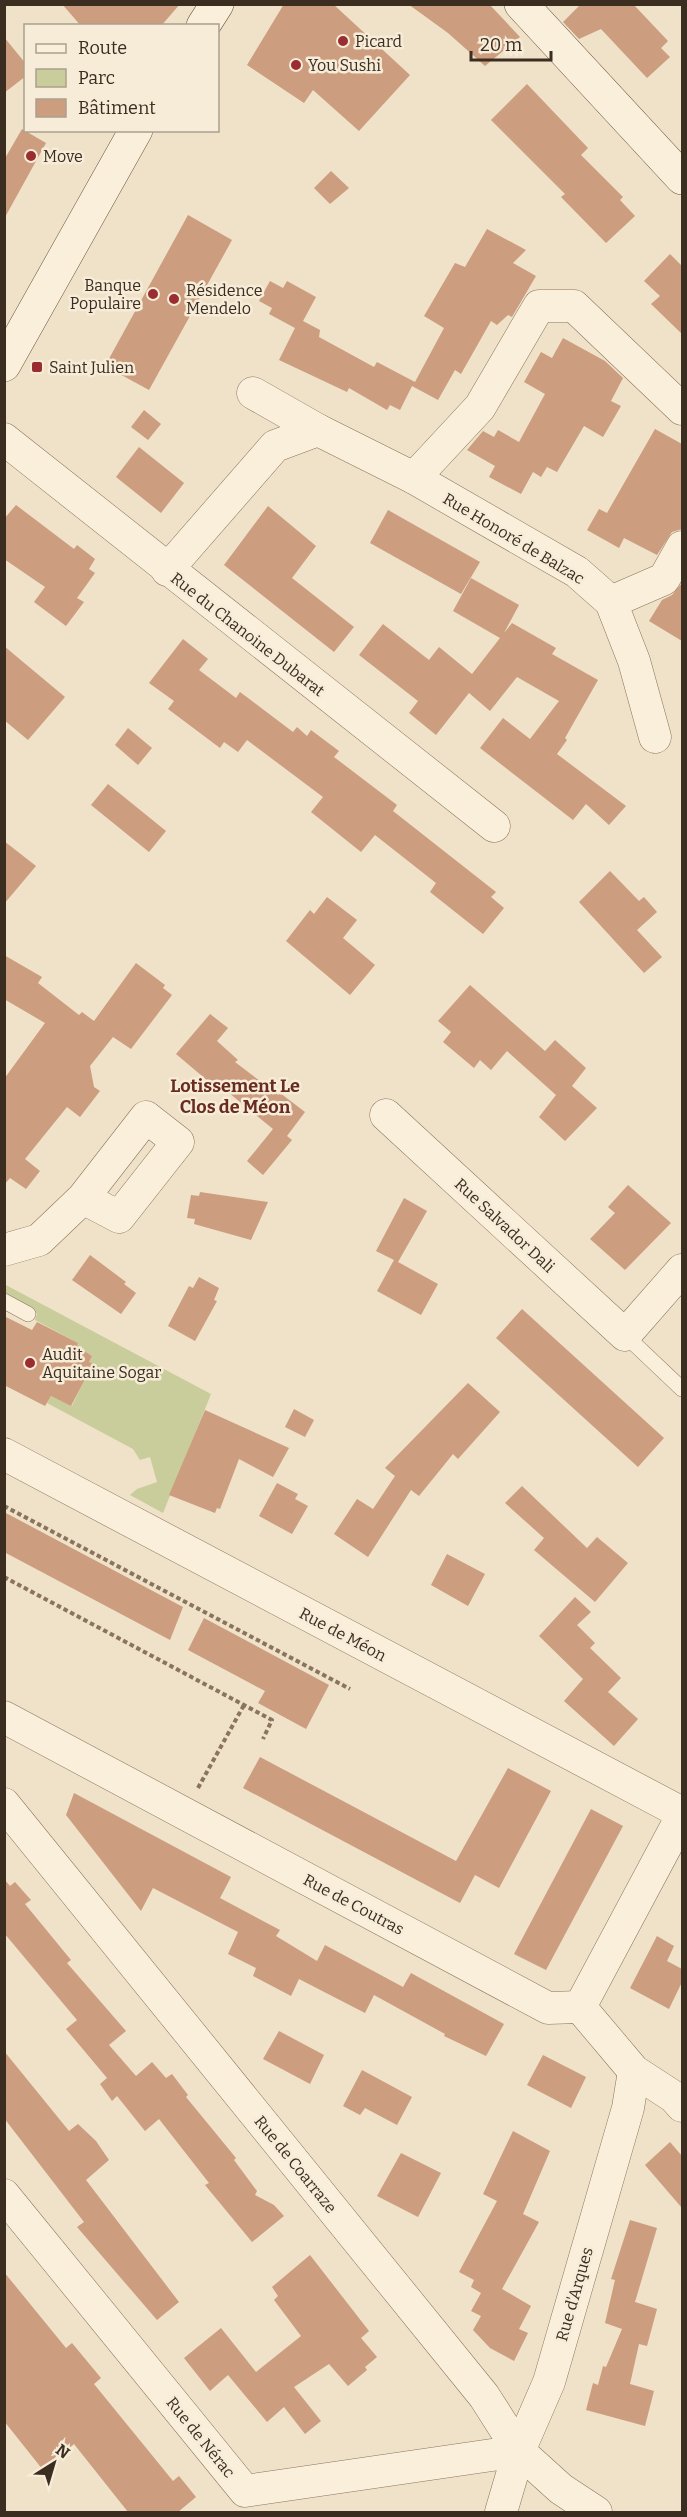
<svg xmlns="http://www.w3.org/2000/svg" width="687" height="2517" font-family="Bitter,serif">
<rect width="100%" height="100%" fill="#efe2c8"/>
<polygon fill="#c9cd9b" points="4,1284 211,1394 163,1513 130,1495 137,1489 157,1482 150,1457 140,1460 133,1449 47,1403 51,1396 72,1406 92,1364 89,1362 92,1356 77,1346 78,1343 35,1320 37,1314 5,1296"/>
<g fill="#cc9d7e">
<polygon points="62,4 180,4 161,26 81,26"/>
<polygon points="284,4 333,4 410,75 359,131 313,90 304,103 247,65"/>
<polygon points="408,4 489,4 520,37 485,66 448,33"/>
<polygon points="581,4 633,4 668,41 661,48 670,57 647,78 601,29 579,39 563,22"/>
<polygon points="4,37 26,64 26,76 4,93"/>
<polygon points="527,84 588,148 581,155 623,197 620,200 635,216 606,243 561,197 565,194 491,120"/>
<polygon points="22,129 46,143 4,219 4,160"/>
<polygon points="331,171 349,188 330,204 314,188"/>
<polygon points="188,215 232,240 149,390 105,366"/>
<polygon points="487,229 526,250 513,263 536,276 512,317 508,315 497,325 491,321 461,374 455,370 438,400 412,386 400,410 390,405 387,410 349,388 347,392 279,360 295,328 269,314 272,308 259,301 270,281 283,288 287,281 316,297 303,321 320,330 319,337 374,367 377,362 415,382 444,328 424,316 455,263 465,267"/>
<polygon points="670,254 682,266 682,334 651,304 660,296 644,281"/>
<polygon points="563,338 605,361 623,378 611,401 621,406 603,437 584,426 557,472 547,467 541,477 533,472 521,494 489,477 495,466 467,450 483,431 494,437 498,430 519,442 545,394 524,382 541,352 552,358"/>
<polygon points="144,410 161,424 148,440 131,427"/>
<polygon points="655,429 682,444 682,529 672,532 657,555 624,538 619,548 587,530 599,509 607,513"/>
<polygon points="139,447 184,483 161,513 116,477"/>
<polygon points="16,505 74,549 77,545 95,559 89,569 95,573 77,598 84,602 66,626 34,602 45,587 4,559 4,519"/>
<polygon points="268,506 316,546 292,578 354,627 334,652 224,565"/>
<polygon points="388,510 480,562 461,594 370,543"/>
<polygon points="471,578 519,605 504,633 512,623 556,648 552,654 598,680 565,738 567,740 557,754 626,806 609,825 586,804 573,820 480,748 503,718 530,739 559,701 517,677 490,711 469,693 436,735 409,713 418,701 359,655 383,624 429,660 439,647 472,674 500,638 453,611"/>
<polygon points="682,583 682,641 649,621 662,600 672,595"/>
<polygon points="183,639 208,659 199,670 236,698 240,692 293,732 297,727 307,736 311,730 339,751 334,757 397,805 393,811 496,892 491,897 504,908 483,934 430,892 436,883 375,835 361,852 311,812 323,797 247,740 238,752 224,742 220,748 168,709 174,701 149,683"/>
<polygon points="4,646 65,697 28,740 4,720"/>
<polygon points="128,728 152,748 138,765 115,745"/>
<polygon points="108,784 166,831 149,852 91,805"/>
<polygon points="4,841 36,866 4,904"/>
<polygon points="610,871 639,901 644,897 657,912 637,930 662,957 644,973 579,902"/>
<polygon points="327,897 357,920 343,938 375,965 350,995 286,941 310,910 314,914"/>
<polygon points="4,955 42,977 38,983 79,1015 82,1012 94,1021 136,963 165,985 163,988 172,995 131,1049 113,1037 90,1066 94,1087 100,1091 80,1117 67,1107 25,1159 40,1171 26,1189 10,1178 4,1185 4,1079 45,1023 4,999"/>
<polygon points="470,985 545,1051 555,1040 586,1068 572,1086 597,1108 565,1141 539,1117 556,1095 507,1051 491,1070 480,1060 474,1068 443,1042 451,1032 438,1021"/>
<polygon points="210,1014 228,1028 217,1041 238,1060 235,1062 278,1095 280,1093 305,1112 287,1136 292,1140 263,1175 247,1161 273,1129 218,1084 215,1087 176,1054"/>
<polygon points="628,1185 671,1223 625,1270 590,1239 615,1213 608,1207"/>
<polygon points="200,1192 268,1202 251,1240 194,1224 195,1219 187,1218 191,1195 199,1196"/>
<polygon points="404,1198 427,1211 398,1262 438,1284 421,1315 377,1291 394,1260 376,1251"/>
<polygon points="90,1255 126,1282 124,1284 136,1293 121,1314 72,1280"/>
<polygon points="199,1277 219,1288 214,1300 217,1301 195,1341 168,1326 189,1286 193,1288"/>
<polygon points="522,1309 664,1438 638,1467 496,1338"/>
<polygon points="4,1316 32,1330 37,1322 78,1343 77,1346 92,1356 89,1362 93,1364 71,1406 51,1396 45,1406 4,1385"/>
<polygon points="468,1383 500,1412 458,1459 453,1454 419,1496 411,1490 368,1557 334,1534 357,1499 373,1509 395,1476 385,1468"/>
<polygon points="294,1409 314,1420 305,1437 285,1427"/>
<polygon points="205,1410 289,1448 273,1477 239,1459 220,1509 217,1508 215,1513 169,1495"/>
<polygon points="277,1483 298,1494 295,1499 308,1506 292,1534 259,1516"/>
<polygon points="522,1486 587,1548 597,1537 628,1563 595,1602 534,1550 544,1538 505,1503"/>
<polygon points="4,1512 183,1607 170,1640 4,1552"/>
<polygon points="447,1554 485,1574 468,1606 431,1585"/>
<polygon points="575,1597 591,1612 577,1625 595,1643 590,1648 621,1678 608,1692 638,1719 614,1746 564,1701 583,1679 539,1636"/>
<polygon points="204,1618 329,1685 306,1729 258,1703 265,1691 188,1650"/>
<polygon points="260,1757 456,1861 508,1768 551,1791 499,1888 475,1875 460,1903 243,1788"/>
<polygon points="74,1793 231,1877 220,1898 280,1930 276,1936 317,1961 325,1945 403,1987 411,1973 504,2024 486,2056 444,2036 445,2034 374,1995 365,2013 299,1979 291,1996 253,1976 256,1968 228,1954 238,1932 153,1888 141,1911 66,1815"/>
<polygon points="591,1809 623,1826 546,1970 514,1954"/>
<polygon points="4,1879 10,1886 15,1882 31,1900 25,1904 71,1960 67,1963 126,2031 109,2045 136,2076 152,2062 166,2078 172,2074 188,2095 186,2097 236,2158 234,2160 257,2191 255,2195 274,2205 284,2216 252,2242 205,2185 209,2183 159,2119 145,2131 117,2096 112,2101 100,2084 107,2078 66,2029 77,2020 4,1933"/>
<polygon points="657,1936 674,1946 667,1961 682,1969 682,1982 669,2009 630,1988"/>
<polygon points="279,2031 324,2055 310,2084 263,2059"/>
<polygon points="4,2051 69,2131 78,2124 96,2141 109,2160 86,2180 179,2302 157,2320 77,2227 84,2222 4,2118"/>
<polygon points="543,2055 586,2077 571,2108 527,2085"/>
<polygon points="362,2070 412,2097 397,2125 365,2108 360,2115 343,2106"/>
<polygon points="513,2131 550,2151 523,2214 539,2222 502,2289 531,2306 519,2329 528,2333 514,2361 490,2348 473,2330 481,2316 471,2311 481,2293 471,2287 474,2280 459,2272 497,2201 483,2194"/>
<polygon points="670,2142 682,2156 682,2208 645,2165"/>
<polygon points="401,2153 441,2173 418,2217 377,2196"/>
<polygon points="630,2220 657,2228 635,2302 657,2309 647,2346 639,2344 630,2384 654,2391 645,2426 586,2410 593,2383 598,2385 603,2366 606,2367 622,2329 605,2323 615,2280 611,2279"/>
<polygon points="310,2255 369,2331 361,2338 377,2357 365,2367 367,2370 348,2386 329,2364 294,2387 321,2421 305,2434 284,2407 267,2422 228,2375 210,2391 184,2358 221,2328 256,2372 301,2336 274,2300 278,2296 272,2287"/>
<polygon points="4,2272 66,2348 72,2343 101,2378 94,2384 173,2481 179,2476 196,2497 178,2512 128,2512 74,2444 43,2470 4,2421"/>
</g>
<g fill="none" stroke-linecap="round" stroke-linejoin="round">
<g stroke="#8b745d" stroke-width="16">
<g id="service">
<polyline points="4,1301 28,1314"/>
<polyline points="625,1335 682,1389"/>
</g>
</g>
<g stroke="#8b745d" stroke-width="33">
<g id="minor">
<polyline points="253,393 318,430"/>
<polyline points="4,439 494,826"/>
<polyline points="414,478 480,407 539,306 574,306 682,409"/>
<polyline points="167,570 275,446 318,430 414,478 577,572 611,602 634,661 655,737"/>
<polyline points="611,602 664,579 682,547"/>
<polyline points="386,1115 625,1335 682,1270"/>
<polyline points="4,1250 39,1240 83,1198 146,1117 178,1142 119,1217 83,1198"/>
<polyline points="4,1454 682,1813"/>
<polyline points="4,1717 548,2008 580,2007 634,2071 674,2097 682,2106"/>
<polyline points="4,1804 484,2396 519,2451 561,2489 596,2512"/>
<polyline points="580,2007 682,1816"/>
<polyline points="4,2195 245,2491 519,2451"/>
<polyline points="501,2512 519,2451 549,2382 628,2108 634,2071"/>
</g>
</g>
<g stroke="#6d5540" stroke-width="34">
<g id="secondary">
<polyline points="521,4 682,178"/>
<polyline points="203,26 217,4"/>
<polyline points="4,365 136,130"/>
</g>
</g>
<g stroke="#8b745d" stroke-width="4" stroke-dasharray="4.5 3" stroke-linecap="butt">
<polyline points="4,1506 350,1689"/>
<polyline points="4,1577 272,1720 263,1739"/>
<polyline points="198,1788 244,1705"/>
</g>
<use href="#service" stroke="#f9efdb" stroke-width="15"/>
<use href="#minor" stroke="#f9efdb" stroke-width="32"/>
<use href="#secondary" stroke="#f9efdb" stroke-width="33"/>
</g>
<g fill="#9a2d30" stroke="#f6ecd8" stroke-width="2">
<circle cx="343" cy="41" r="6"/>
<circle cx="296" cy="65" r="6"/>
<circle cx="31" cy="156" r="6"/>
<circle cx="153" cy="294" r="6"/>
<circle cx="174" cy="299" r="6"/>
<rect x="31" y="361" width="12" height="12" rx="3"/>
<circle cx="30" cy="1363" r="6"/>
</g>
<g text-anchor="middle" stroke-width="5" stroke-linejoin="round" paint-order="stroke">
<g font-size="16" fill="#3b2d20" stroke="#f6ecd8" text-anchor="start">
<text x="355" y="47">Picard</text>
<text x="308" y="71">You Sushi</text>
<text x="43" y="162">Move</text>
<text x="141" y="291" text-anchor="end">Banque<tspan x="141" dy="18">Populaire</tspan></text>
<text x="186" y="296">Résidence<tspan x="186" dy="18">Mendelo</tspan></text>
<text x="49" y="373">Saint Julien</text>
<text x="42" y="1360">Audit<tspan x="42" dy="18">Aquitaine Sogar</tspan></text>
</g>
<g font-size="16" fill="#3b2d20" stroke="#f6ecd8">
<text transform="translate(514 538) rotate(31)" y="6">Rue Honoré de Balzac</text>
<text transform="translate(248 634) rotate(38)" y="6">Rue du Chanoine Dubarat</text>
<text transform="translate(505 1225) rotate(43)" y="6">Rue Salvador Dali</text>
<text transform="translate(343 1634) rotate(28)" y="6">Rue de Méon</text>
<text transform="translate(354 1904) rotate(28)" y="6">Rue de Coutras</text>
<text transform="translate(296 2164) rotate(51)" y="6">Rue de Coarraze</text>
<text transform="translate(574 2294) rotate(-74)" y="6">Rue d'Arques</text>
<text transform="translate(201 2437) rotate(51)" y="6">Rue de Nérac</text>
</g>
<g font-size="18" font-weight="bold" fill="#682d20" stroke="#f6ecd8">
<text x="235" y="1092">Lotissement Le<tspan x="235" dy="21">Clos de Méon</tspan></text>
</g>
</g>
<rect width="687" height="2517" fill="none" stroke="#3b2d20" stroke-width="12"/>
<rect x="24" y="24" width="195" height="108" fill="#f6ecd8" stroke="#aba08e" stroke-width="1.5"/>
<rect x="36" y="44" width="30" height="9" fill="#f9efdb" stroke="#aba08e" stroke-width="1.5"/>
<text x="78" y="54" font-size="18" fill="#3b2d20">Route</text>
<rect x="36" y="69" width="30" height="18" fill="#c9cd9b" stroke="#aba08e" stroke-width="1.5"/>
<text x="78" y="84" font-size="18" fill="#3b2d20">Parc</text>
<rect x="36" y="99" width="30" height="18" fill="#cc9d7e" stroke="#aba08e" stroke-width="1.5"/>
<text x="78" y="114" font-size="18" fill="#3b2d20">Bâtiment</text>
<g transform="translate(54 2463) rotate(37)" stroke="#f6ecd8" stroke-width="4.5" paint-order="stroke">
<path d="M0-4.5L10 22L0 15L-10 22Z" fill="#3b2d20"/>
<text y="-9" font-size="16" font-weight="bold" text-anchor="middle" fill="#3b2d20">N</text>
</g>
<path d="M471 51v9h80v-9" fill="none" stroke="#3b2d20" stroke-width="3"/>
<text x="480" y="51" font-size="18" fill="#3b2d20" stroke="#f6ecd8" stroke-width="4.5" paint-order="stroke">20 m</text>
</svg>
